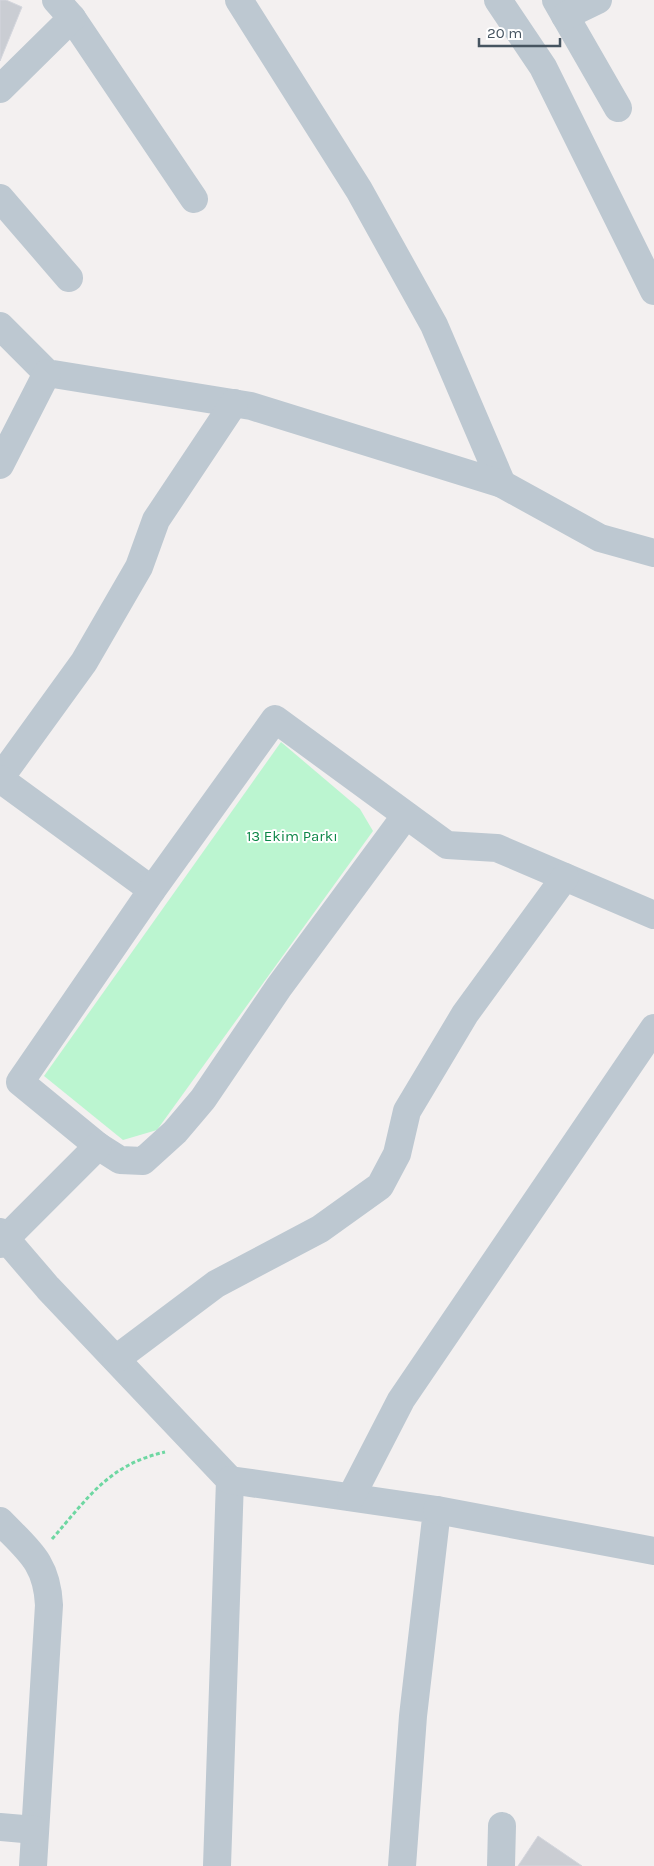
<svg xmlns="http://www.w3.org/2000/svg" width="654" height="1866" font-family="Karla,sans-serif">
<rect width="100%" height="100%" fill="#f3f0f0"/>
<polygon fill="#bbf5d0" points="281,742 360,809 373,831 157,1130 123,1140 44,1076"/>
<g fill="#cacdd3" stroke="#d4d6dd">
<polygon points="0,0 6,0 22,7 0,61"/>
<polygon points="538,1836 582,1866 518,1866"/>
</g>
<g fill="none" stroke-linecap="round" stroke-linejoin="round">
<path stroke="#6ed7a2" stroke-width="3" stroke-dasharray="4 2.5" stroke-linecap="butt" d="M52 1539C88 1498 108 1465 165 1452"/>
<g stroke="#bdc8d1" stroke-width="28">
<polyline points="239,0 359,190 434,325 502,484"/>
<polyline points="498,0 543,67 654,291"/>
<polyline points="556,0 618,108"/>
<polyline points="565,16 598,0"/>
<polyline points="72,18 194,199"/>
<polyline points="0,89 72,18 56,0"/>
<polyline points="0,198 69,278"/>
<polyline points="0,326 47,373 251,406 502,484 600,538 654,553"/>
<polyline points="0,465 47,373"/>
<polyline points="0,778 84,662 139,567 156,520 234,403"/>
<polyline points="0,779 152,890"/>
<polyline points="406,815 279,987 203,1099 175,1132 143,1161 120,1160 98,1146 20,1082 152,890 275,719 447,845 497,848 654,915"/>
<polyline points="0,1232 48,1288 230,1480 217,1866"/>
<polyline points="0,1244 98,1146"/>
<polyline points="116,1359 216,1284 320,1229 380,1186 397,1154 407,1111 465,1014 565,877"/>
<polyline points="230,1480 437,1510 413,1716 402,1866"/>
<polyline points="351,1497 401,1400 654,1028"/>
<polyline points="437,1510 654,1551"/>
<path d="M0 1521C28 1550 47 1562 49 1605L33 1866"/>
<polyline points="0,1827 35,1830"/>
<polyline points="501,1866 502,1826"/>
</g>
</g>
<g text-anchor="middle" stroke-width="4" stroke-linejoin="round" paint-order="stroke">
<g font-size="15" fill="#0c8647" stroke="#fff">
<text x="292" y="841">13 Ekim Parkı</text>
</g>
</g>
<path d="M479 38v8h81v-8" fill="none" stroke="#465460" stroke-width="2.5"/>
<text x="487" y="38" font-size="15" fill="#465460" stroke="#ffffff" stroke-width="4" paint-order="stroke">20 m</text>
</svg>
